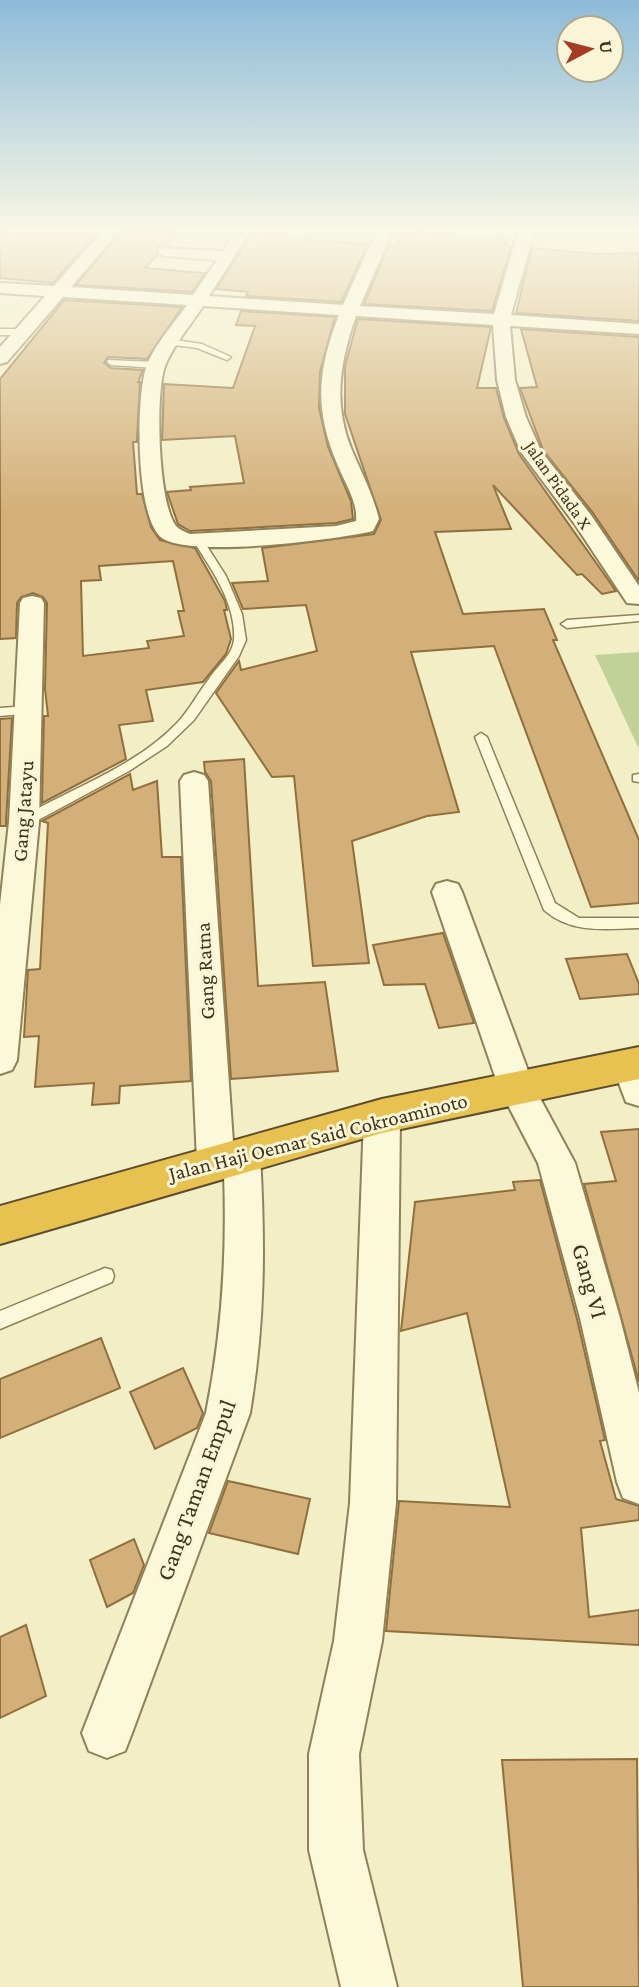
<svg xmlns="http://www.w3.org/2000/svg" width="639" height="1987" font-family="'Crimson Pro',serif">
<rect width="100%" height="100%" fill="#f2eec6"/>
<polygon fill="#c0d298" points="639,652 639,749 595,655"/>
<g fill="#d3b079" stroke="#916f3d" stroke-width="2" fill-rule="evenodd">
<polygon points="0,232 60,234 98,232 53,283 0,278"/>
<polygon points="120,232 177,232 165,246 157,246 157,255 145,268 205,273 192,292 76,285"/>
<polygon points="253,232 311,236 309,240 368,244 341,302 246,296 248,292 216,289"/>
<polygon points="423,232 507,238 506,246 511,247 492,311 364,304 389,245 397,246 401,233"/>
<polygon points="532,248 597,254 639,253 639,321 516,313"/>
<path d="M64 300 182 307 147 359 108 357 104 363 111 368 143 370 138 382H140L137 442H133L137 494H142L151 527 160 540 195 548 225 601 227 610H224L231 639 226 654 203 682 146 690 153 721 119 725 126 759 42 803 44 716H48L45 689 47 603 43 597 33 593 21 597 17 603 16 638 0 639V379ZM173 561 184 611H178L184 636 147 641 149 648 83 656 81 581 101 580 99 566Z"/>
<polygon points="241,311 335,317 320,372 319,408 328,447 351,501 353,519 336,523 190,531 178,524 167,492 191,490 190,487 244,483 235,436 162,440 164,384 233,388 255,326 236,325"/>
<polygon points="358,319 491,327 477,388 496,388 504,418 519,454 616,591 602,594 582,574 577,575 493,485 511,529 435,532 463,614 544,609 557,640 553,640 639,840 639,903 591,907 494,646 411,652 459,812 427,816 352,841 369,963 313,966 294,776 272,777 216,693 239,661 241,670 317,651 306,605 243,609 232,583 268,581 262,548 374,534 381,520 345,414 345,366"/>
<polygon points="521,329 639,337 639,581 593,513 543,450 520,388 537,387"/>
<polygon points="12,718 6,822 6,826 0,826 0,719"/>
<polygon points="244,759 258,986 325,982 338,1071 231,1079 211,781 205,772 204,762"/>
<polygon points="130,774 133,790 157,781 162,857 181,857 191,1081 120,1086 119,1103 92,1105 94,1083 35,1087 39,1036 24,1037 28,970 40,969 48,823 42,821"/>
<polygon points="443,933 474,1023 439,1028 425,984 384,985 373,945"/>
<polygon points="627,954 639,984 639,994 580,999 566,959"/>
<polygon points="639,1129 639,1382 584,1184 616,1181 601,1132"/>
<polygon points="540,1180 577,1319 605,1440 600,1441 616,1499 639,1506 639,1520 581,1528 589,1617 639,1610 639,1645 386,1631 399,1501 510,1507 467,1313 401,1331 415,1202 515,1190 513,1182"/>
<polygon points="101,1338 120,1388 0,1438 0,1379"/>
<polygon points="183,1368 203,1413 197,1428 155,1449 130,1392"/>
<polygon points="228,1481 310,1499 298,1554 209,1533"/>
<polygon points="134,1539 144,1565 133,1593 107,1607 90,1560"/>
<polygon points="26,1625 46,1696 0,1718 0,1637"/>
<polygon points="637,1759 639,1987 523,1987 502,1760"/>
</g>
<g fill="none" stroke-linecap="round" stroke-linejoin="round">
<g stroke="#8f8159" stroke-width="3">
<g id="lane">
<polygon points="0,329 20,329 24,332 20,335 0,335"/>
<polygon points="169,339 202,344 231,357 227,360 197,348 166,344 166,340"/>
<polygon points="108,360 156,362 160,365 156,368 111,365 107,362"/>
<path d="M195 540H203L226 576 242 614 246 640 239 656 194 720 167 746 129 771 29 825H19L17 822 19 819C71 788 136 767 178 722 190 709 198 693 209 679 217 666 233 655 234 639 236 604 212 570 194 542Z"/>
<polygon points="639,615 639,621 567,628 561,624 567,620"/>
<polygon points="28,706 32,707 32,713 0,716 0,708"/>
<path d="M481 733 487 737 555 903 579 918H639V928C604 929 572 934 544 910L475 737Z"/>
<polygon points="639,774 639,782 633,781 633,775"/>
<polygon points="105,1268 112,1270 114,1276 112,1282 0,1329 0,1311"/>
</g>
</g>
<g stroke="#8f8159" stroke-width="4">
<g id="street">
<path d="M102 232H118L71 287 193 295 217 260 165 256 159 254V248L223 251 235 232H250L209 296 343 305 376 232H392L360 306 494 314 518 232H534L511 315 639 324V334L510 326 515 380 526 417 541 451 591 515 639 586V604L627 603 574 523 521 452 506 417 497 380 493 325 356 316C340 361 333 403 351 448 361 472 373 494 379 519L373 531C336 540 190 558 162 538 135 519 136 398 146 368 153 346 174 324 187 305L63 297 7 362 0 364V347L45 296 0 293V283L54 286ZM203 306 339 315C317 371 314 410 338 466 345 483 358 503 356 521L336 526 190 534C185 532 180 530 176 526 158 503 155 394 165 366 173 345 191 325 203 306Z"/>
<polygon points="32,596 41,598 44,603 39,822 17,1060 12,1070 0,1074 0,905 9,822 20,603 23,598"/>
<path d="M194 772 204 775 208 781 233 1142 242 1139 255 1143 260 1154C265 1245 265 1322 250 1413L132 1733 125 1751 107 1758 89 1751 82 1733 206 1413C222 1333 227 1255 224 1174L216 1176 203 1172 197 1161 180 781 184 775Z"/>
<polygon points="447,881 458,884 462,892 534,1087 575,1163 620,1318 639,1393 639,1504 623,1498 617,1482 580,1318 538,1163 499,1088 432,892 436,884"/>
<polygon points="629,1051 639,1055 639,1106 626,1102 612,1065 617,1055"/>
<polygon points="382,1101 395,1106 400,1116 396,1503 382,1641 359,1754 363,1850 397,1987 341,1987 309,1850 309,1754 334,1641 350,1503 364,1116 369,1106"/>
</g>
</g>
<g stroke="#5d4d2e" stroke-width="4">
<polygon id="highway" points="639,1047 639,1079 382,1133 0,1244 0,1206 382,1099"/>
</g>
<use href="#lane" fill="#fcf8da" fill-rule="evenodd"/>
<use href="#street" fill="#fcf8da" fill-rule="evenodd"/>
<use href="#highway" fill="#e7c251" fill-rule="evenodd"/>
</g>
<linearGradient id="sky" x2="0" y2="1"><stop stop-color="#8ebbd9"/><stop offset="0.45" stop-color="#f9f7e5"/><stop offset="1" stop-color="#f9f7e5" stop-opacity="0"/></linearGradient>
<rect width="639" height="511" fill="url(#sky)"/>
<g text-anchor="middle" stroke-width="6" stroke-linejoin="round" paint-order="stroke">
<g font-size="18" fill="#3e341e" stroke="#f9f5d6">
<text transform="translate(558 485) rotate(55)" y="6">Jalan Pidada X</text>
</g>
<g font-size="21" fill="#3e341e" stroke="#f9f5d6">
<text transform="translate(23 811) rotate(-86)" y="7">Gang Jatayu</text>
<text transform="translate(205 971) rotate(-93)" y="7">Gang Ratna</text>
<text transform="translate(318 1137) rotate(-14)" y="7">Jalan Haji Oemar Said Cokroaminoto</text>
</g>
<g font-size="24" fill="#3e341e" stroke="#f9f5d6">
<text transform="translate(590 1281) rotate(74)" y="8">Gang VI</text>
<text transform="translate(196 1490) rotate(-70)" y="8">Gang Taman Empul</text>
</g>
</g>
<g transform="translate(590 49) rotate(83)"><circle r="33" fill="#f9f5d6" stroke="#aea88c" stroke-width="2"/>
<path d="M0-5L12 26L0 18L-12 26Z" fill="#a43c24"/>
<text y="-10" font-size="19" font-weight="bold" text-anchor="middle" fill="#3e341e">U</text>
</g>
</svg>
